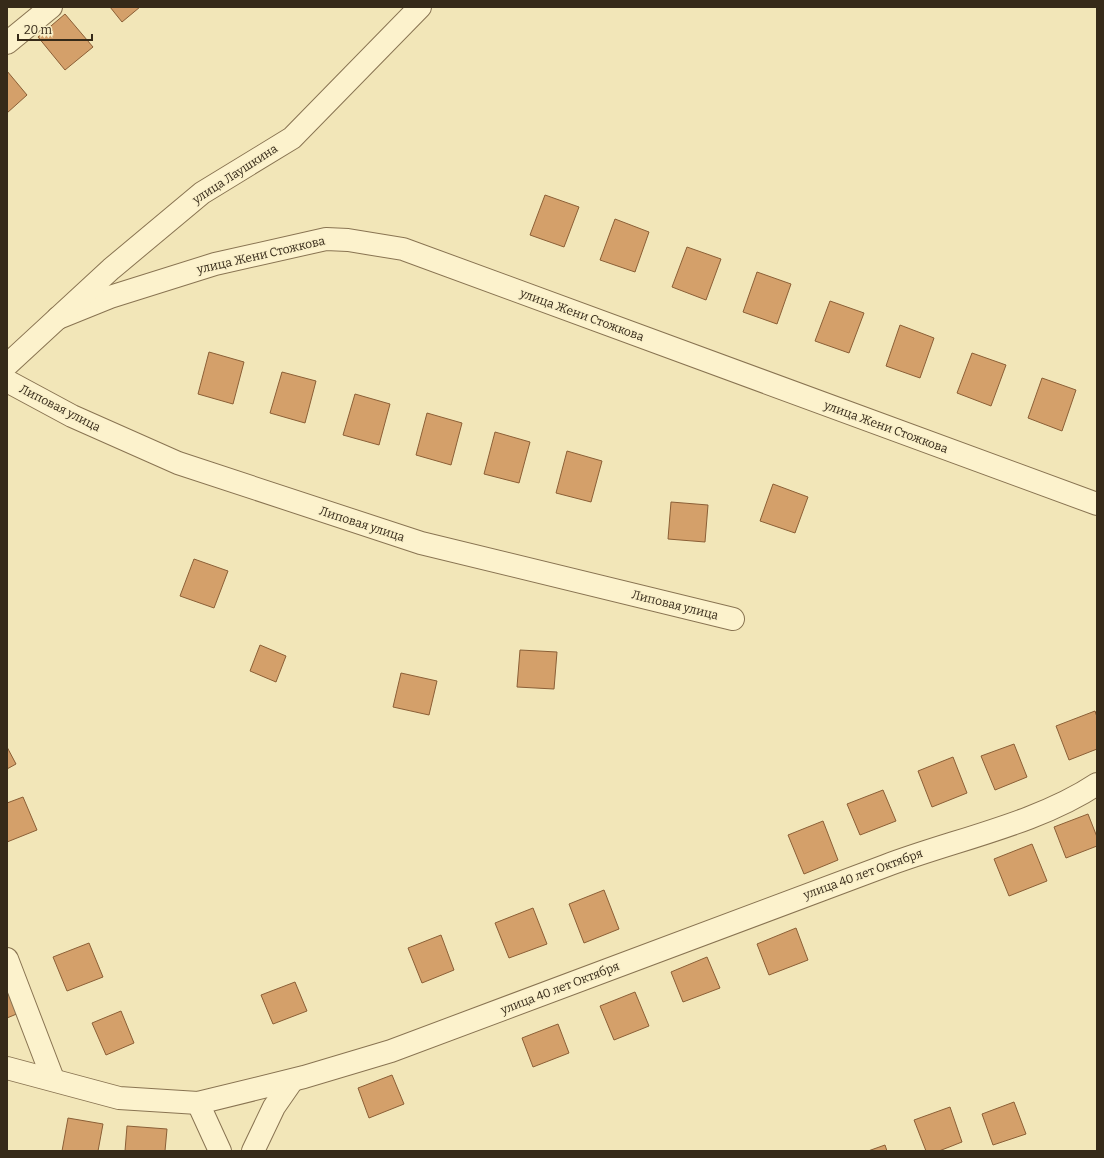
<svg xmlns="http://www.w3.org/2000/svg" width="1104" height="1158" font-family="Bitter,serif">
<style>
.building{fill:#d4a06a;stroke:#8b5f36}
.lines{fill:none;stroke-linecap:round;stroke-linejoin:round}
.minor-casing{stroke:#897452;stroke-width:24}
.minor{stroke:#fcf2cc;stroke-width:22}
.labels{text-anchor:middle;stroke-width:3;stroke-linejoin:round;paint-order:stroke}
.street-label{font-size:12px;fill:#362a19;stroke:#f9efc8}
</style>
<rect width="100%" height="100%" fill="#f2e6b8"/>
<g class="building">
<polygon points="110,7 140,7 122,22"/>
<polygon points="65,14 93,47 65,70 38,37"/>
<polygon points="7,71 27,95 7,113"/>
<polygon points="545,195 579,207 564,247 530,235"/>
<polygon points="615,219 649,232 635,272 600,260"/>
<polygon points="687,247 721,259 706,300 672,287"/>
<polygon points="757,272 791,284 777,324 743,312"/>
<polygon points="830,301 864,313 849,353 815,341"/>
<polygon points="900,325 934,338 920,378 886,366"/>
<polygon points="209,352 244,362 233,404 198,394"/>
<polygon points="972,353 1006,365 991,406 957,393"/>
<polygon points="282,372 316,381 305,423 270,413"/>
<polygon points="1042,378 1076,390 1062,431 1028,418"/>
<polygon points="355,394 390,404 379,445 343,435"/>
<polygon points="427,413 462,423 451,465 416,455"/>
<polygon points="495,432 530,442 519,483 484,474"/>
<polygon points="567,451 602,461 591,502 556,493"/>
<polygon points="773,484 808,497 795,533 760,521"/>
<polygon points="671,502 708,505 705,542 668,539"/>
<polygon points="194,559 228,571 214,608 180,596"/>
<polygon points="260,645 286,656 276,682 250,671"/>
<polygon points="520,650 557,652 554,689 517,687"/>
<polygon points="401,673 437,681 429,715 393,707"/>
<polygon points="1095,711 1097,717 1097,749 1069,760 1056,726"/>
<polygon points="1014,744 1027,777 995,790 981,756"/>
<polygon points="7,747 16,764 7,769"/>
<polygon points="953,757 967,793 932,807 918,771"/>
<polygon points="883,790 896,821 860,835 847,804"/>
<polygon points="23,797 37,830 7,842 7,803"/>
<polygon points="1088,814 1097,837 1097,846 1066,858 1054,827"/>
<polygon points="823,821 838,860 804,874 788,835"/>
<polygon points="1032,844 1047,881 1009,896 994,859"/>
<polygon points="604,890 619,929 584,943 569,904"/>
<polygon points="533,908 547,944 509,958 495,923"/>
<polygon points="796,928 808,960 769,975 757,944"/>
<polygon points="441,935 454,970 422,983 408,948"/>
<polygon points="89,943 103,977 67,991 53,957"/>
<polygon points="707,957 720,988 683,1002 671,972"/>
<polygon points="7,982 19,1013 7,1018"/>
<polygon points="295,982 307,1011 273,1024 261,995"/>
<polygon points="635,992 649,1026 614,1040 600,1006"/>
<polygon points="121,1011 134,1043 106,1055 92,1023"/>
<polygon points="558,1024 569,1053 533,1067 522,1038"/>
<polygon points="392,1075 404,1104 369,1118 358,1088"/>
<polygon points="1014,1102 1026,1134 993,1145 982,1114"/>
<polygon points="950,1107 962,1142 939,1151 926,1151 914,1120"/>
<polygon points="68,1118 103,1124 98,1151 62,1151"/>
<polygon points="127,1126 167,1129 165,1151 125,1151"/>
<polygon points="885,1145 887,1151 868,1151"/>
</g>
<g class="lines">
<defs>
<g id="minor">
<polyline points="7,43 51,7"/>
<polyline points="58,318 110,297 215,264 326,239 348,240 403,249 1097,504"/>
<polyline points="7,365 111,269 202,193 292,138 420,7"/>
<polyline points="7,381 72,416 178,463 421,543 733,619"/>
<polyline points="7,959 53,1079"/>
<path d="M7,1068L119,1098L198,1103L304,1077L391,1051C555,989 720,928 885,866C953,840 1037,824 1097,784"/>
<polyline points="198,1103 220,1151"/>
<polyline points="253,1151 274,1107 292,1081"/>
</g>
</defs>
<use href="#minor" class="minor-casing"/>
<use href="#minor" class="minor"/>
</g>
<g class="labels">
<g class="street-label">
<text transform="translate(235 174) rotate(-33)" y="4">улица Лаушкина</text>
<text transform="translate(261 255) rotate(-13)" y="4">улица Жени Стожкова</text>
<text transform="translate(582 315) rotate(20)" y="4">улица Жени Стожкова</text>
<text transform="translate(60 408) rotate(27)" y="4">Липовая улица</text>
<text transform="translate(886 427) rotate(20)" y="4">улица Жени Стожкова</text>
<text transform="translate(362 524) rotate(18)" y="4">Липовая улица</text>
<text transform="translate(675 605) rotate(14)" y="4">Липовая улица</text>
<text transform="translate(863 874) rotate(-20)" y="4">улица 40 лет Октября</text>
<text transform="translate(560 988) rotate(-21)" y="4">улица 40 лет Октября</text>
</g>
</g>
<rect width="1104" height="1158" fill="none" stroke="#362a19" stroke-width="16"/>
<path d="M18 34v6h74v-6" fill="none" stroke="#362a19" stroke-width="2"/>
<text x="24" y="34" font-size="12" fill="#362a19" stroke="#f9efc8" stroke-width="3" paint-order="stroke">20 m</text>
</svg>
